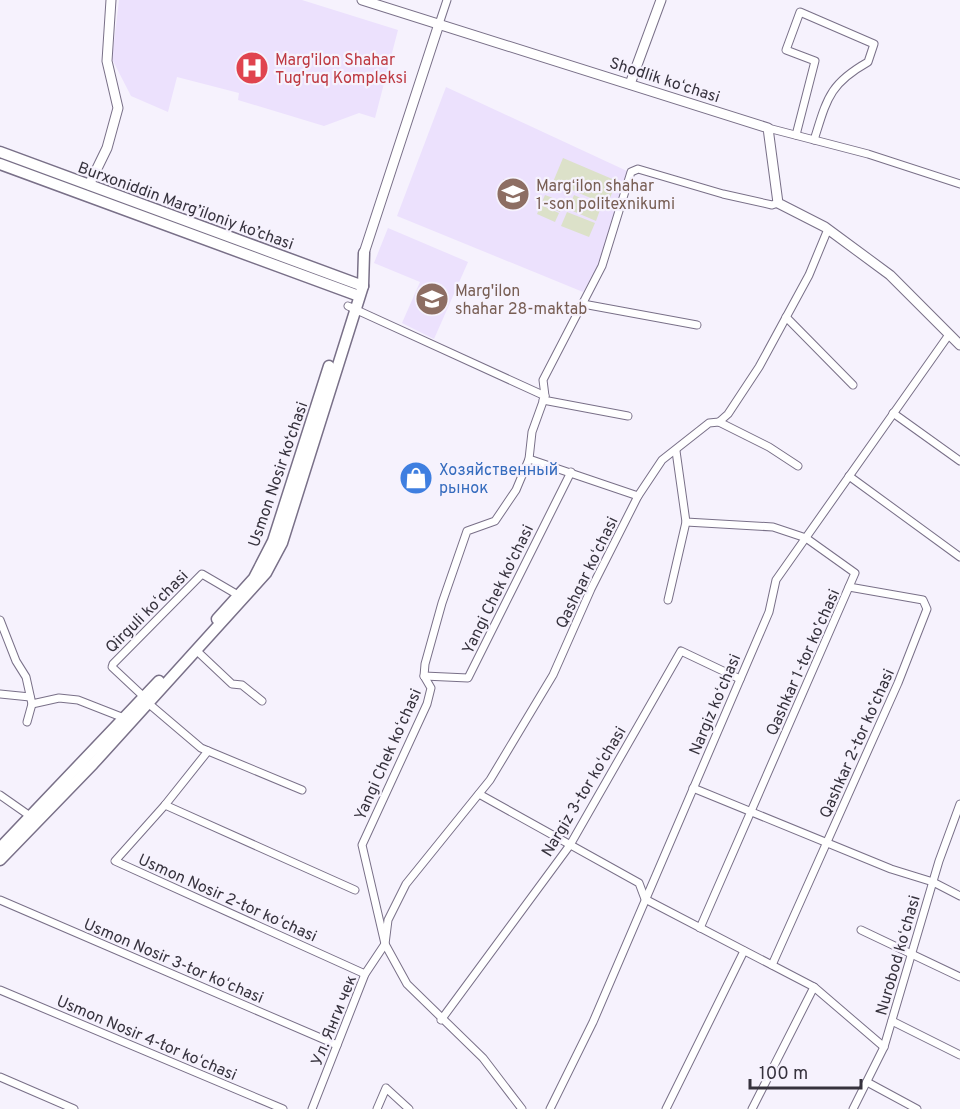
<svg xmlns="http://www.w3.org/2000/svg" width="960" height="1109" font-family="Overpass,sans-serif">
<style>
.built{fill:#ece1fd}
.green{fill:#dce1c9}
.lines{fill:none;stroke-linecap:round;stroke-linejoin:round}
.street-casing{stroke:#797088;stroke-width:9}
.secondary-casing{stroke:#797088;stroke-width:11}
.primary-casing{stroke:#797088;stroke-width:13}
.street{stroke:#fff;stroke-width:7}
.secondary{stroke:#fff;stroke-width:9}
.primary{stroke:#fff;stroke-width:10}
.labels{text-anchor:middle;stroke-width:4.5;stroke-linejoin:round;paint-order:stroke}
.health-label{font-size:16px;fill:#be3a42;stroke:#f6f2fd;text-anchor:start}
.street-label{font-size:16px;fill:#36323d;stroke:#f6f2fd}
.education-label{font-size:16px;fill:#785e54;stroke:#f6f2fd;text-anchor:start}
.shop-label{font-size:16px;fill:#366cbe;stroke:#f6f2fd;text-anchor:start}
</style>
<rect width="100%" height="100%" fill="#f6f2fd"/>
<g class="built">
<polygon points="119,0 302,0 398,30 375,118 359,113 324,126 238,100 239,93 177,77 168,112 131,96 112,59"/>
<polygon points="446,87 627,171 607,242 599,264 583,292 397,216"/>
<polygon points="388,228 468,262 434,339 402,323 420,282 374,263"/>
</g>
<g class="green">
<polygon points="563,158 617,181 607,205 553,182"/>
<polygon points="545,195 564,202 560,212 541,204"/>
<polygon points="574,195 601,207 596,221 568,209"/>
<polygon points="541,205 559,213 555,222 537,214"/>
<polygon points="567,212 595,223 589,237 561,226"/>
</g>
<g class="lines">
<defs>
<g id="street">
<polyline points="439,24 447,0"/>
<polyline points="768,128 868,154 960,184"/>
<path d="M796,135L815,61L786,50L800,12L874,44L868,62C829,84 827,99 814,140"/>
<polyline points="583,304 697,325"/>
<polyline points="348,306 545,396"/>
<polyline points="786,317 853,385"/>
<polyline points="543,400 628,416"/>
<polyline points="893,413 960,461"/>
<polyline points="719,422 769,447 798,466"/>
<polyline points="676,451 686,522 773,527 806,538 855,573 700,928"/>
<polyline points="529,459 638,496"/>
<polyline points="849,476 960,557"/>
<polyline points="668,600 686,522"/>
<polyline points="0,620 16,661 26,677 32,704 59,698 78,700 124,718"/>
<polyline points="197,651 232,684 242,685 262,701"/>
<polyline points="424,676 468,678 571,472"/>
<polyline points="0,694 30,697"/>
<polyline points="144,697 112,667 113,664 202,574 238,595"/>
<polyline points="148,703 201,748 302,790"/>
<polyline points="27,722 32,704"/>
<polyline points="208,751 165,805 115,861 365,974"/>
<polyline points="693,788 891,869 933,882 960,896"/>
<polyline points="479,794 639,883 645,899 814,987 884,1047"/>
<polyline points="0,795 30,816"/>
<polyline points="165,805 355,890"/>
<polyline points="0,900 337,1045"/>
<polyline points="861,930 960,977"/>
<polyline points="772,965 898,683 927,609 923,600 849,587"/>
<polyline points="0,990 283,1109"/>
<polyline points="441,1020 570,845 681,651 740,679"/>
<polyline points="892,1021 960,1055"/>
<polyline points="0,1077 74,1109"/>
<polyline points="867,1082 917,1109"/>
<polyline points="312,1109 365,974 385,944 388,920 406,884 490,780 553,675 591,589 638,496 662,460 709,423 719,422 728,414 759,367 809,275 828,229"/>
<polyline points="377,1109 386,1088 409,1109"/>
<polyline points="522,1109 483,1058 407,984 385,944 362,845 427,704 431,688 424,676 425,664 442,603 467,531 495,521 516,490 529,459 532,432 545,396 543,380 602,266 631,172 638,169 723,194 772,205 778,203"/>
<polyline points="550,1109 593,1022 769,612 776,580 948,336"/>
<polyline points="666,1109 744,951"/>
<polyline points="752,1109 814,987"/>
<polyline points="853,1109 884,1047 939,861 960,804"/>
</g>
<g id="secondary">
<polyline points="362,0 768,128 778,203 825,227 890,275 960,345"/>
<polyline points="630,84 661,0"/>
<polyline points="89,185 107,148 118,108 107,61 111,0"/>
<polyline points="364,253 439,24"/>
</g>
<g id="primary">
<polyline points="0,152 363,286"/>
<polyline points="0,164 359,296"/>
<polyline points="217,619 254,578 273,541 329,366"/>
<polyline points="0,848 159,681"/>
<polyline points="0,860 93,764 266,573 282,543 363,286 364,253"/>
</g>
</defs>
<use href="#street" class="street-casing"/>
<use href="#secondary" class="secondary-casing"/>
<use href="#primary" class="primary-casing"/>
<use href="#street" class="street"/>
<use href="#secondary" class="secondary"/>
<use href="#primary" class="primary"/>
</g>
<defs>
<symbol id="hospital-disc" viewBox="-11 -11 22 22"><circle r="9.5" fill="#e0444e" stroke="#f6f2fd"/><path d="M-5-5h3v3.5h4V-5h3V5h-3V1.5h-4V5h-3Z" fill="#fff"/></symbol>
<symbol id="school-disc" viewBox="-11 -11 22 22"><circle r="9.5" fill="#8d6e63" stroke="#f6f2fd"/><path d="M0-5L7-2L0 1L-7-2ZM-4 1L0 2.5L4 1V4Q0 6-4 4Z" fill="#fff"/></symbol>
<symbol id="shop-disc" viewBox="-11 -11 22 22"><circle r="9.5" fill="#3f7fe0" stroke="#f6f2fd"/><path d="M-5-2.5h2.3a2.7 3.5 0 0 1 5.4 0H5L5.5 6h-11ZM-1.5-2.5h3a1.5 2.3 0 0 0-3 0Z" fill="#fff"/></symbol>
</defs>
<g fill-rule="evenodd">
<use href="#hospital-disc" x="233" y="49" width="38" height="38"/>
<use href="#school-disc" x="494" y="175" width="38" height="38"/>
<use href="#school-disc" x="413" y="280" width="38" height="38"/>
<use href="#shop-disc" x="397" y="459" width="38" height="38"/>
</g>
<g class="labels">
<g class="health-label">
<text x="275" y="65">Marg'ilon Shahar<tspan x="275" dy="18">Tug'ruq Kompleksi</tspan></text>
</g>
<g class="street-label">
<text transform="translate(665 79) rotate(18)" y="6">Shodlik koʻchasi</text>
<text transform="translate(186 205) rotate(20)" y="6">Burxoniddin Marg’iloniy ko’chasi</text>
<text transform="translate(277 474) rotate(-71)" y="6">Usmon Nosir ko‘chasi</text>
<text transform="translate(586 572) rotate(-64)" y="6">Qashqar koʻchasi</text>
<text transform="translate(497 589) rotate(-64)" y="6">Yangi Chek ko'chasi</text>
<text transform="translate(146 611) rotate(-45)" y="6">Qirguli koʻchasi</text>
<text transform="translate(802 662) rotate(-66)" y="6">Qashkar 1-tor koʼchasi</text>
<text transform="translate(714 704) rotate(-67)" y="6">Nargiz koʻchasi</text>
<text transform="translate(856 743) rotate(-66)" y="6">Qashkar 2-tor koʼchasi</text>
<text transform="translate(387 754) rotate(-66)" y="6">Yangi Chek koʻchasi</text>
<text transform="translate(583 791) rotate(-59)" y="6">Nargiz 3-tor koʻchasi</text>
<text transform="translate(228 897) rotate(24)" y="6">Usmon Nosir 2-tor koʻchasi</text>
<text transform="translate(897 955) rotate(-74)" y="6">Nurobod koʻchasi</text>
<text transform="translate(174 960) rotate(23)" y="6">Usmon Nosir 3-tor koʻchasi</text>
<text transform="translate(333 1020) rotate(-68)" y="6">Ул. Янги чек</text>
<text transform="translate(147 1037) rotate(23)" y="6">Usmon Nosir 4-tor koʻchasi</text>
</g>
<g class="education-label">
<text x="536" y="191">Margʻilon shahar<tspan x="536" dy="18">1-son politexnikumi</tspan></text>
<text x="455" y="296">Marg'ilon<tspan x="455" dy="18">shahar 28-maktab</tspan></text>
</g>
<g class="shop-label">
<text x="439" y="475">Хозяйственный<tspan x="439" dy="18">рынок</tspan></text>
</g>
</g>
<path d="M750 1079v9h111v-9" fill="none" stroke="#36323d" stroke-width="3"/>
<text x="759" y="1079" font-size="18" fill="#36323d" stroke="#f6f2fd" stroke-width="4.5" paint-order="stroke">100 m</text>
</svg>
